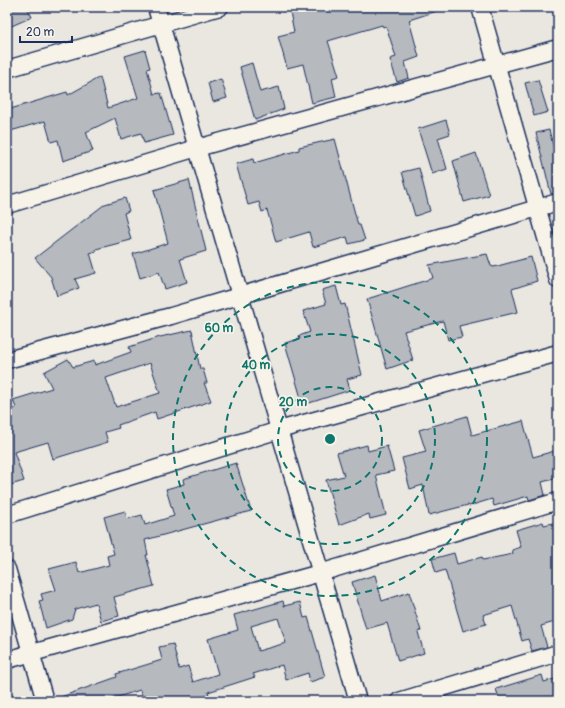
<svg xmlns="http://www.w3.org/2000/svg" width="565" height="708" font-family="Pangolin,sans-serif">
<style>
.building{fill:#b6babf;stroke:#1b2f5e;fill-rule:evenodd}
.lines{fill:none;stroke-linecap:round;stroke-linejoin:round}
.street-casing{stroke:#1b2f5e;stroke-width:19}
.street{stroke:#f7f3e8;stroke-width:16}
.ring{fill:none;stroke:#0f766e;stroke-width:2;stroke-dasharray:7 5}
.centre{fill:#0f766e;stroke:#f7f3e8;stroke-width:2}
.ring-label{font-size:12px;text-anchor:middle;font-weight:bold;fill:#0f766e;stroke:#f7f3e8;stroke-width:3.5;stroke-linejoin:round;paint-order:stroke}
</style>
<rect width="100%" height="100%" fill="#eae7e0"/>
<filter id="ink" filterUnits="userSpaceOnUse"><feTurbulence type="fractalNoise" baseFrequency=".025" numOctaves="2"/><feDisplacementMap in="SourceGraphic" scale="8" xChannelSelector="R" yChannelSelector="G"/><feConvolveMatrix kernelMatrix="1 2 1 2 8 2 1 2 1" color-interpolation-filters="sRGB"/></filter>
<g filter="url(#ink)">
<g class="building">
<polygon points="7,7 27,7 32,17 7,28"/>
<polygon points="289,7 305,7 307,13 330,7 439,7 440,10 409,20 419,57 405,62 409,78 397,82 390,59 396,57 386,26 383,27 382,25 328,41 339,76 332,78 336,97 312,103 303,64 287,68 278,36 294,32"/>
<polygon points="145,50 150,68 147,69 154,94 161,93 173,135 144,143 141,133 121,139 115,118 86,132 93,151 63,161 58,140 51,142 45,121 7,132 7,110 67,92 68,95 100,77 108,108 138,98 125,56"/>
<polygon points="252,63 260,92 279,87 284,109 255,120 240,67"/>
<polygon points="221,79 227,98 213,102 208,83"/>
<polygon points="538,80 548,112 534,116 525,83"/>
<polygon points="446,120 450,134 438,138 447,169 432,174 418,129"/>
<polygon points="549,130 553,145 558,144 558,193 551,194 536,133"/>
<polygon points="335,139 358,225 360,225 365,240 349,244 347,237 313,247 309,232 276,242 267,210 262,212 259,202 248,205 236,164 253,159 254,163 299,150 299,147"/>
<polygon points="476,153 489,195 464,202 453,161"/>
<polygon points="419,168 430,211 415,216 402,172"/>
<polygon points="189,180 206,251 180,259 187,282 165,289 159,272 140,278 133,254 168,243 154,190"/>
<polygon points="125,198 129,211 124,213 131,240 96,249 97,251 90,253 96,273 75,279 79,288 57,296 51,277 35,258 105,204"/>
<polygon points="487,254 491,266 494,267 531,257 537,281 512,289 518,312 459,326 462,337 448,340 443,321 404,331 413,360 387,369 367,299 433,278 429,265"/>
<polygon points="336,286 341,305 345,304 362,375 347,379 350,390 303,405 285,343 300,339 299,336 310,332 303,311 326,304 322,290"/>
<path d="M192,330L200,369H203L207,383H204L211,401L157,419L155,412L118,425L119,428L105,432L108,442L53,459L48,442L14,452L24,481L7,486V438H9L7,431V411L16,408L13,400L52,388L44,372L68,359L73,367L94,361L95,365L131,352L129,347L160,337ZM150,363L160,393L116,407L106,378Z"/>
<polygon points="467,416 472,435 523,421 533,457 558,450 558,478 542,482 545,495 529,500 528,496 494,506 492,499 469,506 468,505 429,515 423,485 410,489 402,458 426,452 419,430"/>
<polygon points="367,445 368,451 387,446 394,471 376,475 386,515 370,519 369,514 339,525 326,480 344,476 337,453"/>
<polygon points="236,463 251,511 145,540 148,555 146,555 154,586 114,597 119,616 101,621 96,603 75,609 72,619 46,628 39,601 43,600 41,594 56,590 49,569 76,562 79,573 109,565 107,556 114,554 104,517 125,511 127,519 142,515 145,525 174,516 166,489 184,484 183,479"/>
<polygon points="543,522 544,525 558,522 558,621 541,626 547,647 532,651 528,639 522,641 512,606 483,615 486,624 463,631 445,570 436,573 432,559 454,553 457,564 482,557 483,560 513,554 512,550 521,547 516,530"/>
<polygon points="375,575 382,601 409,592 421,631 418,632 424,653 398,661 387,623 366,629 352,582"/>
<path d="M283,601L284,606L300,602L304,618L308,617L325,677L310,682L308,673L286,680L282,665L253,674L255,677L208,692L209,695L195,699L194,696L176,701H144L140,690L105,701H55V699L117,677L116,674L162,660L159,647L173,644L179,669L188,666L193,682L218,674L208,639L238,630L234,615ZM278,618L286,643L258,651L251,626Z"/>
<polygon points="542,675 544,682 558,678 558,701 500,701 496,689"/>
</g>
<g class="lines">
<defs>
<g id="street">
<polyline points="156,7 358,701"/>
<polyline points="480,7 558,280"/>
<polyline points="7,69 220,7"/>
<polyline points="7,205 197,148 558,48"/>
<polyline points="7,360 171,316 558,202"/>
<polyline points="7,515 279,430 558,353"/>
<polyline points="7,569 45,701"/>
<polyline points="7,660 320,573 558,501"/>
<polyline points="399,701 558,653"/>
</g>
</defs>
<use href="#street" class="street-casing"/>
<use href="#street" class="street"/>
</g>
</g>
<g class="ring">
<circle cx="330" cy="439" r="52"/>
<circle cx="330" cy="439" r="105"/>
<circle cx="330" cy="439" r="157"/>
</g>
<circle cx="330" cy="439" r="6" class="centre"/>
<g class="ring-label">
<text x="219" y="332">60 m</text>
<text x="256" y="369">40 m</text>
<text x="293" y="406">20 m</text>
</g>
<rect width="565" height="708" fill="none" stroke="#f7f3e8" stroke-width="24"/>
<rect x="12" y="12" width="541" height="684" fill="none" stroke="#1b2f5e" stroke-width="1.5" filter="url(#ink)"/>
<path d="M20 36v6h52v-6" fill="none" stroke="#1b2f5e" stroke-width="2"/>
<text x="26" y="36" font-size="12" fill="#1b2f5e" stroke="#f7f3e8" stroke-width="3" paint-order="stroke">20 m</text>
</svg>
